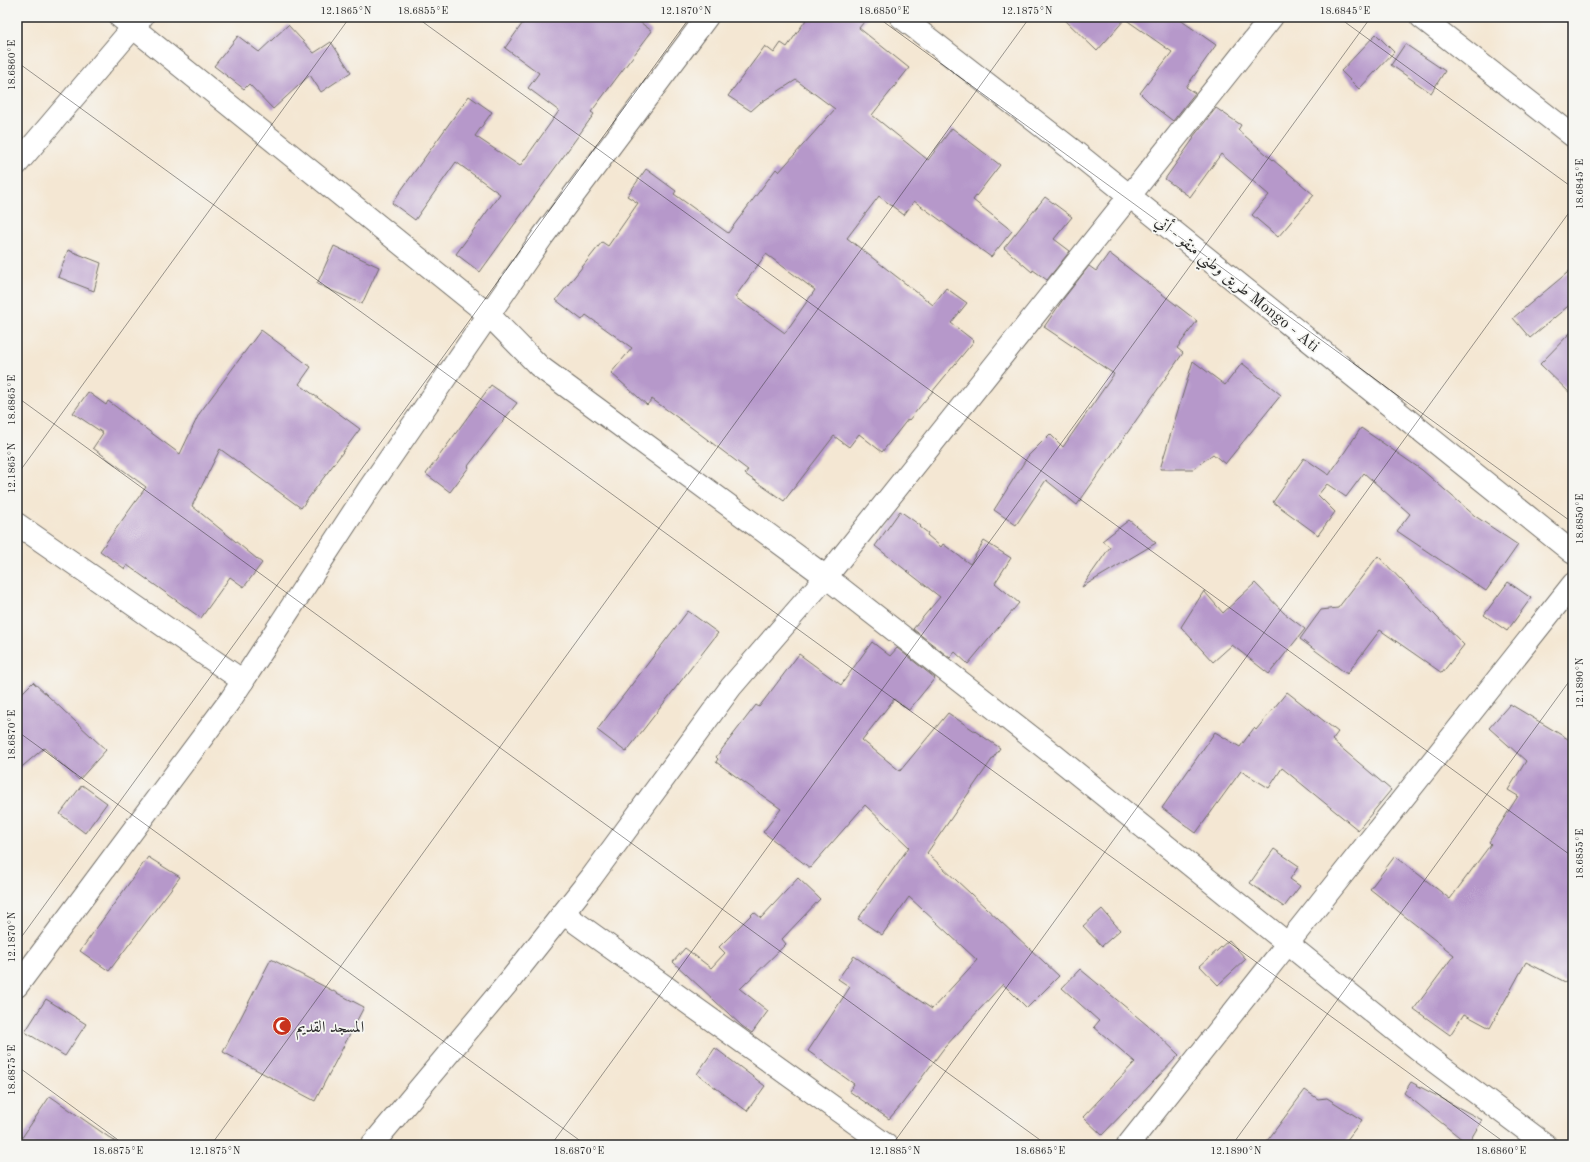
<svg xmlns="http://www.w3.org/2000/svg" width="1590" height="1162" font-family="'Old Standard TT',Amiri,serif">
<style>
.building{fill:#b698ca;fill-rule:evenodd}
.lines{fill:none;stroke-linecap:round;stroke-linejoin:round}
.minor-casing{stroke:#716d66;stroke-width:24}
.secondary-casing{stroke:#716d66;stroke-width:24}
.minor{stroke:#fff;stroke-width:22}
.secondary{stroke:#fff;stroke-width:22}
.ticks{fill:none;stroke:#2b2b2b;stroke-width:1;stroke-opacity:0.45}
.labels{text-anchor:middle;stroke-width:3.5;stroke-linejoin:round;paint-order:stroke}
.street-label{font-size:16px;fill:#2b2b2b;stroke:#f6f6f2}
.poi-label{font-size:16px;fill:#2b2b2b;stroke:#f6f6f2;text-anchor:start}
.neatline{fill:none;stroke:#2b2b2b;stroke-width:1.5}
.ticks-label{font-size:10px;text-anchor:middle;fill:#2b2b2b}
</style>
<rect width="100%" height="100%" fill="#f6f6f2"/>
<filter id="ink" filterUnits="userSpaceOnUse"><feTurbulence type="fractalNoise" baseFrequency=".025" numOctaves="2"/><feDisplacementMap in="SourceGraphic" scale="8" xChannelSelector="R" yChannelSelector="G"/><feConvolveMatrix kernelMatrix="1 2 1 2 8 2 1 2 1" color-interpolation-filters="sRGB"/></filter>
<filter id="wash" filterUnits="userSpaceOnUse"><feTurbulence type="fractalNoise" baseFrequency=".012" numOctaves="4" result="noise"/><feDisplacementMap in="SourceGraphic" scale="16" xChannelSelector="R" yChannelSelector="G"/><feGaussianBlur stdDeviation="0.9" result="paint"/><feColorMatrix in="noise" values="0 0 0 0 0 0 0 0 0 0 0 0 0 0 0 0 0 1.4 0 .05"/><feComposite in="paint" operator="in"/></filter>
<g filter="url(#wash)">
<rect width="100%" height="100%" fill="#f4e7d3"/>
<g id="blocks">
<g class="building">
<polygon points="527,17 633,17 652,31 591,112 594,114 480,272 456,254 500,194 456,162 415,220 392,203 469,96 492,112 475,136 520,166 559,111 528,88 539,73 505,48"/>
<path d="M808,17H868L859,28L909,68L872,115L928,160L952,128L1000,165L973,200L1012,231L991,257L914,201L904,215L879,196L847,238L933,305L946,288L967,303L951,323L974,341L909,420L908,419L882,452L859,434L849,447L834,436L784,501L745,474L748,470L692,428L652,399L647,405L611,373L632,348L586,315L582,320L556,300L602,242L608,246L638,203L627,196L646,169L676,191L674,194L728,233L776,169L779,172L835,109L796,80L760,103L751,111L728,96L765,46L774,53L781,43L787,47ZM766,254L815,290L785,333L735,297Z"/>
<polygon points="1062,17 1176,17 1216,45 1186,87 1195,93 1173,121 1152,105 1140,93 1172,52 1125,19 1097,51"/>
<polygon points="288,25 314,53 331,42 351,72 321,92 310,75 273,109 249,84 244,89 214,66 238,36 259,52"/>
<polygon points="1376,34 1394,52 1359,89 1341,71"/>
<polygon points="1405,44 1445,71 1431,93 1391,65"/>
<polygon points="1216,108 1241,125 1238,130 1314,195 1278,237 1252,215 1269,195 1221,154 1190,197 1165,179 1194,138 1193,137"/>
<polygon points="1045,197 1072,217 1054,239 1070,251 1047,280 1033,270 1032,272 1004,248"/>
<polygon points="334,246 379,267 362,304 317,284"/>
<polygon points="68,250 101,263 94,291 58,277"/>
<polygon points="1109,253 1197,321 1177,348 1183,353 1077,505 1046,480 1016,525 994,510 1028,456 1050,434 1063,447 1114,374 1044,327 1064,298 1089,266 1096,271"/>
<polygon points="1573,268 1573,302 1530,338 1513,318"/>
<polygon points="261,330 311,367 299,384 360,429 301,508 220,449 192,506 262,563 244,587 230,577 201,618 127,565 125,569 100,551 146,487 93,448 103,433 73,413 88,392 106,405 108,401 180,454 199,414"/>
<polygon points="1573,330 1573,396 1540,364"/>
<polygon points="1193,361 1225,385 1242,363 1281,395 1225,464 1213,454 1193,469 1160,469"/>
<polygon points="491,385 517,403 468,466 469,467 450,492 426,474"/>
<polygon points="1361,428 1422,470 1475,516 1518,545 1486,591 1397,531 1410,514 1364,473 1346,497 1327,484 1318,495 1335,512 1318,535 1273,502 1304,458 1329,475"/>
<polygon points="900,511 921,526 920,527 928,533 927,535 941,547 943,544 970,564 984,541 1011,558 995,583 1019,603 968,664 955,652 950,658 913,629 940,597 875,546"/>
<polygon points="1129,520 1156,543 1082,587 1110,547 1102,541"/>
<polygon points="1378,556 1464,645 1442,673 1380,630 1347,674 1300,639 1321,610 1338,608"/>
<polygon points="1508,582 1531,598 1507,631 1484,615"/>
<polygon points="1255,583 1284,613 1305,629 1269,674 1232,645 1213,662 1181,627 1204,591 1223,613"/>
<polygon points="688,611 718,633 626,752 597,730"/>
<polygon points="872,642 890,656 897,648 935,678 909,710 894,699 862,740 900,771 948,713 1000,748 927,853 1059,976 1027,1008 1003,984 944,1048 902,1104 889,1119 849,1091 854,1084 808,1051 850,987 838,979 854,956 932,1009 977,960 909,897 882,935 858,919 909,847 865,805 810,868 763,832 781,809 716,762 718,759 716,757 756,705 759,707 799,654 841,685"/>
<polygon points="33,682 106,750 79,780 44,748 17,771 17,698"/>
<polygon points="1287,692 1338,732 1332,740 1391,790 1358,830 1282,768 1269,788 1241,771 1196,833 1162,808 1215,732 1240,747 1254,728 1256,730"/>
<polygon points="1510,704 1573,742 1573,986 1526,962 1490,1028 1464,1014 1450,1035 1414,1009 1454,955 1370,889 1395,856 1450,899 1491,844 1489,842 1518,796 1508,790 1526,761 1489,728"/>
<polygon points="82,785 107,803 85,833 60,814"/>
<polygon points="1274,849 1299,866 1290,879 1300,886 1284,907 1250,883"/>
<polygon points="148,857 180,877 109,971 80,951"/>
<polygon points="798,878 820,899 782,939 786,944 740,989 768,1011 752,1033 742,1026 673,962 685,948 711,968 725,953 719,947 754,912 761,918"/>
<polygon points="1102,909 1120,930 1102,946 1083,926"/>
<polygon points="1229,940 1246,959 1218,985 1200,966"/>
<polygon points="271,959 364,1007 315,1101 223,1052"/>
<polygon points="1080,969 1153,1030 1179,1055 1102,1135 1083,1117 1135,1062 1094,1027 1099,1021 1062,988"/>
<polygon points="46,999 86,1024 65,1056 25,1032"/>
<polygon points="715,1048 765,1086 747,1111 697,1074"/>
<polygon points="1411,1082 1482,1120 1468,1144 1404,1093"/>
<polygon points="1305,1090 1318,1099 1327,1098 1362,1120 1343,1145 1264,1145"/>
<polygon points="50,1096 120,1145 17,1145"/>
</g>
</g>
</g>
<g filter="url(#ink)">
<use href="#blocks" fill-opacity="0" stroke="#716d66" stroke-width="1"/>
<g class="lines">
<defs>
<g id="minor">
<polyline points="120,17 489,315 539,366 826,577 1044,747 1423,1053 1546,1145"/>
<polyline points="1421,17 1573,136"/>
<polyline points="17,164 142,17"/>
<polyline points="17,524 243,681"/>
<polyline points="564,914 886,1145"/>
<polyline points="17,986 231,699 368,490 543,236 707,17"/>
<polyline points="372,1145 511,979 591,878 731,687 826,577 1272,17"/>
<polyline points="1128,1145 1573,584"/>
</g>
<polyline id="secondary" points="901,17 1075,152 1573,553"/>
</defs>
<use href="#minor" class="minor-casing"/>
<use href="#secondary" class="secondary-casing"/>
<use href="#minor" class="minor"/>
<use href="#secondary" class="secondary"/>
</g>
</g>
<path class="ticks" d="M416,17L1573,857M877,17L1573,523M1338,17L1573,188M17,62L1508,1145M17,397L1047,1145M17,475L350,17M17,731L586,1145M17,943L690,17M17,1066L125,1145M211,1145L1030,17M551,1145L1371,17M892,1145L1573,207M1232,1145L1573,676M1573,1145V1144"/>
<defs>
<symbol id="mosque-disc" viewBox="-11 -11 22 22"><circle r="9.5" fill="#c8321e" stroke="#f6f6f2"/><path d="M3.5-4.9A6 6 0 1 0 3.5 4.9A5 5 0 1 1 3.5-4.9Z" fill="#fff"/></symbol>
</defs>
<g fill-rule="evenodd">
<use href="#mosque-disc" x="271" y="1015" width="22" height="22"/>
</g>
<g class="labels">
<g class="street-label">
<text transform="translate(1238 283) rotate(39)" y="6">طريق وطني منقو - أتي Mongo - Ati</text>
</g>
<g class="poi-label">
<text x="296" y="1032">المسجد القديم</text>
</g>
</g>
<rect width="1590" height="1162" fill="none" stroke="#f6f6f2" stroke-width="44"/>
<rect x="22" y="22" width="1546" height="1118" class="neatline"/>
<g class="ticks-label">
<text x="346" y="14">12.1865°N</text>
<text x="423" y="14">18.6855°E</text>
<text x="686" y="14">12.1870°N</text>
<text x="884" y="14">18.6850°E</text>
<text x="1027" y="14">12.1875°N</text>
<text x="1345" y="14">18.6845°E</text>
<text transform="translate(11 65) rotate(-90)" y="4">18.6860°E</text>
<text transform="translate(1579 184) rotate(-90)" y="4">18.6845°E</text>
<text transform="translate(11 400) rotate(-90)" y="4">18.6865°E</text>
<text transform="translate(11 468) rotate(-90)" y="4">12.1865°N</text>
<text transform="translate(1579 519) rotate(-90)" y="4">18.6850°E</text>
<text transform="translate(1579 683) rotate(-90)" y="4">12.1890°N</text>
<text transform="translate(11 735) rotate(-90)" y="4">18.6870°E</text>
<text transform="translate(1579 854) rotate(-90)" y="4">18.6855°E</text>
<text transform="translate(11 937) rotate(-90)" y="4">12.1870°N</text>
<text transform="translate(11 1070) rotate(-90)" y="4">18.6875°E</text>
<text x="118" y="1154">18.6875°E</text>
<text x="215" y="1154">12.1875°N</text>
<text x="579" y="1154">18.6870°E</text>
<text x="895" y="1154">12.1885°N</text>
<text x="1040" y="1154">18.6865°E</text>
<text x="1236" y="1154">12.1890°N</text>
<text x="1501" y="1154">18.6860°E</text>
</g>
</svg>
